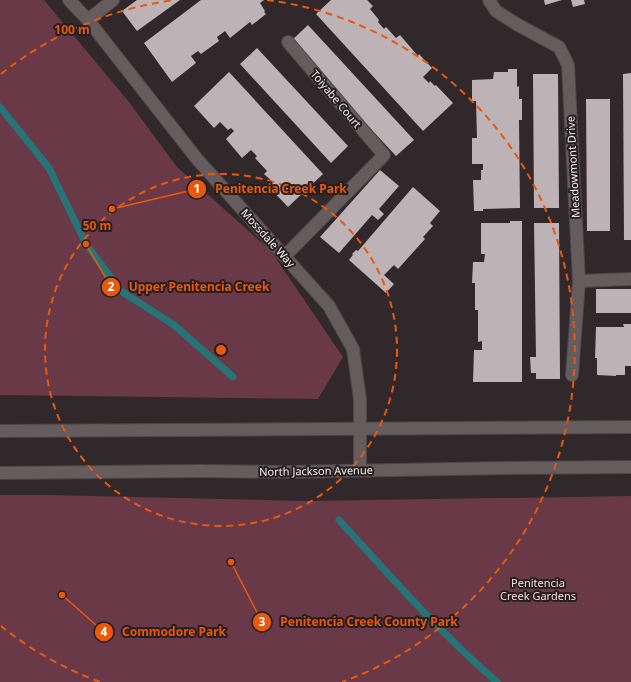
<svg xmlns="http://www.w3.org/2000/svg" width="631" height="682" font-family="'Noto Sans',sans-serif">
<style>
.green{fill:#693947}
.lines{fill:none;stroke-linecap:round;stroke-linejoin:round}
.stream{stroke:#277477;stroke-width:7}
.building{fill:#bdb2b5}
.street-casing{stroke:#4e4648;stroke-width:14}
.secondary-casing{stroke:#4e4648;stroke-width:14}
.street{stroke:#655c5e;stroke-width:12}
.secondary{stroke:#655c5e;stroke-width:12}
.ring{fill:none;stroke:#e8590c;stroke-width:2;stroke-dasharray:7 5}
.labels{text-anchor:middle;stroke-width:4;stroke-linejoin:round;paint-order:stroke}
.street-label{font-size:11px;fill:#f7f1f2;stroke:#261e20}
.park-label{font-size:11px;fill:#fdd9e1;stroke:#261e20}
.centre{fill:#e8590c;stroke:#261e20;stroke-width:2}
.ring-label{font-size:12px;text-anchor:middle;font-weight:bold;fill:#e8590c;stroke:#261e20;stroke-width:4;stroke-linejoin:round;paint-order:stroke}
.leader{fill:none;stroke:#e8590c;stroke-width:1.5}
.callout-dot{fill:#e8590c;stroke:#261e20;stroke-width:1.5}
.mark-label{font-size:12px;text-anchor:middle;font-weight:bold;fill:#fff}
.callout-label{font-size:12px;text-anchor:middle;font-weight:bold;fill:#e8590c;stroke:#261e20;stroke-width:4;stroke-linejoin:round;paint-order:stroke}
</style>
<rect width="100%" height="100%" fill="#30282a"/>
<g class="green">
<polygon points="0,0 44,0 129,102 177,167 271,251 343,357 318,399 0,395"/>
<polygon points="0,495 48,495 306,501 631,496 631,682 0,682"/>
</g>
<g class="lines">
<g class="stream">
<polyline points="0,107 49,168 86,244 121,291 174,325 233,377"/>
<path d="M339,520C390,576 439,632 497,682"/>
</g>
</g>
<g class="building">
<polygon points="137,0 180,0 137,31 122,11"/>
<polygon points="201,0 264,0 260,3 265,11 264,12 266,14 252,25 250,22 230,38 225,31 217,37 219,41 201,54 198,51 191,56 196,63 172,82 144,43"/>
<polygon points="331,0 367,0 373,6 370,9 379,20 378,22 384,29 386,27 396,38 400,35 418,56 419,54 432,68 423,77 429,83 430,81 435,86 436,85 453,103 423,131 316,14"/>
<polygon points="544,0 562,0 545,5"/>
<polygon points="571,0 584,0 585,4 573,7"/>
<polygon points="308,25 414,140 396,156 290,42"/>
<polygon points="257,48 348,146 331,163 240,64"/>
<polygon points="508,69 517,69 517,87 519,86 519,99 522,99 522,120 519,120 520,208 483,209 483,211 474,211 473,180 481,180 481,170 483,170 483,164 472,164 472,138 477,138 476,101 472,101 472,80 493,79 494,72 508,72"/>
<polygon points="229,72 323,174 288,207 268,186 273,182 264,174 267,171 255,158 257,156 251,150 242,158 226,139 234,131 231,128 228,130 220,122 214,128 194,106"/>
<polygon points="631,73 631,240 624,240 623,74"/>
<polygon points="533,74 558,74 559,208 534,208"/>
<polygon points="586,99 610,99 610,231 587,231"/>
<polygon points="380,170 399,186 379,209 384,214 378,220 372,215 339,253 320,237"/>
<polygon points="413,187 440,211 430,223 433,226 423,237 425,239 398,269 394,265 384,275 394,284 386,293 349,260 353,255 352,254 356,250 358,251"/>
<polygon points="510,221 522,221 522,382 473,382 474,350 482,350 482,341 478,342 478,310 475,310 475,283 472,283 473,262 484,262 485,254 481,254 481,223 510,223"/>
<polygon points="534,223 559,223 560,379 536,379 536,373 531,373 530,357 536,357"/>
<rect x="596" y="289" width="35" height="24"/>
<polygon points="623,324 631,324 631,366 625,366 625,375 616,375 616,376 597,375 597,358 595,358 596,327 624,327"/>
</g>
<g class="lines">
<defs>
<g id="street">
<polyline points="69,0 88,20 197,159 329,306 353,349 360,399 360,470"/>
<polyline points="489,0 496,11 518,25 559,47 568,65 579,281 572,375"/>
<polyline points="88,20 113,0"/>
<polyline points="285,256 384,155 288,42"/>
<polyline points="579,281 631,279"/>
</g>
<g id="secondary">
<polyline points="0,431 631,427"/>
<polyline points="0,473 200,471 287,472 504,468 631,467"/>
</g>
</defs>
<use href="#street" class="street-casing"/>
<use href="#secondary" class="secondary-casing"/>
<use href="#street" class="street"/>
<use href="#secondary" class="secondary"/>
</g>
<g class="ring">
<circle cx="221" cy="350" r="176"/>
<path d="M100 682A353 353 0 0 1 1 626M1 74A353 353 0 0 1 175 0M267 0A353 353 0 0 1 342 682"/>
</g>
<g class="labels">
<g class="street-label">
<text transform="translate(336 99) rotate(50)" y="4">Toiyabe Court</text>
<text transform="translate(573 167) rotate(-93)" y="4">Meadowmont Drive</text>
<text transform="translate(268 238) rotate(48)" y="4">Mossdale Way</text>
<text transform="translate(316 471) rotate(-1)" y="4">North Jackson Avenue</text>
</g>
<g class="park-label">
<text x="538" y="587">Penitencia<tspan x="538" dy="13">Creek Gardens</tspan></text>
</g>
</g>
<circle cx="221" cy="350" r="6" class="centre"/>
<g class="ring-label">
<text x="72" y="34">100 m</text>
<text x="97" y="230">50 m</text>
</g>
<path class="leader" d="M112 209L197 189M86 244L111 287M231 562L262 622M62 595L104 632"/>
<g class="callout-dot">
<circle cx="112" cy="209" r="4"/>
<circle cx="86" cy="244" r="4"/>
<circle cx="231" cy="562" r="4"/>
<circle cx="62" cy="595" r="4"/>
<circle cx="197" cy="189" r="10"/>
<circle cx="111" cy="287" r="10"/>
<circle cx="262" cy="622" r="10"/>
<circle cx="104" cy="632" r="10"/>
</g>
<g class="mark-label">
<text x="197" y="193">1</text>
<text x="111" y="291">2</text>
<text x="262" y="626">3</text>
<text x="104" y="636">4</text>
</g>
<g class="callout-label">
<text x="281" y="193">Penitencia Creek Park</text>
<text x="199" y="291">Upper Penitencia Creek</text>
<text x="369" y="626">Penitencia Creek County Park</text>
<text x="174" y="636">Commodore Park</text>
</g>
</svg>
